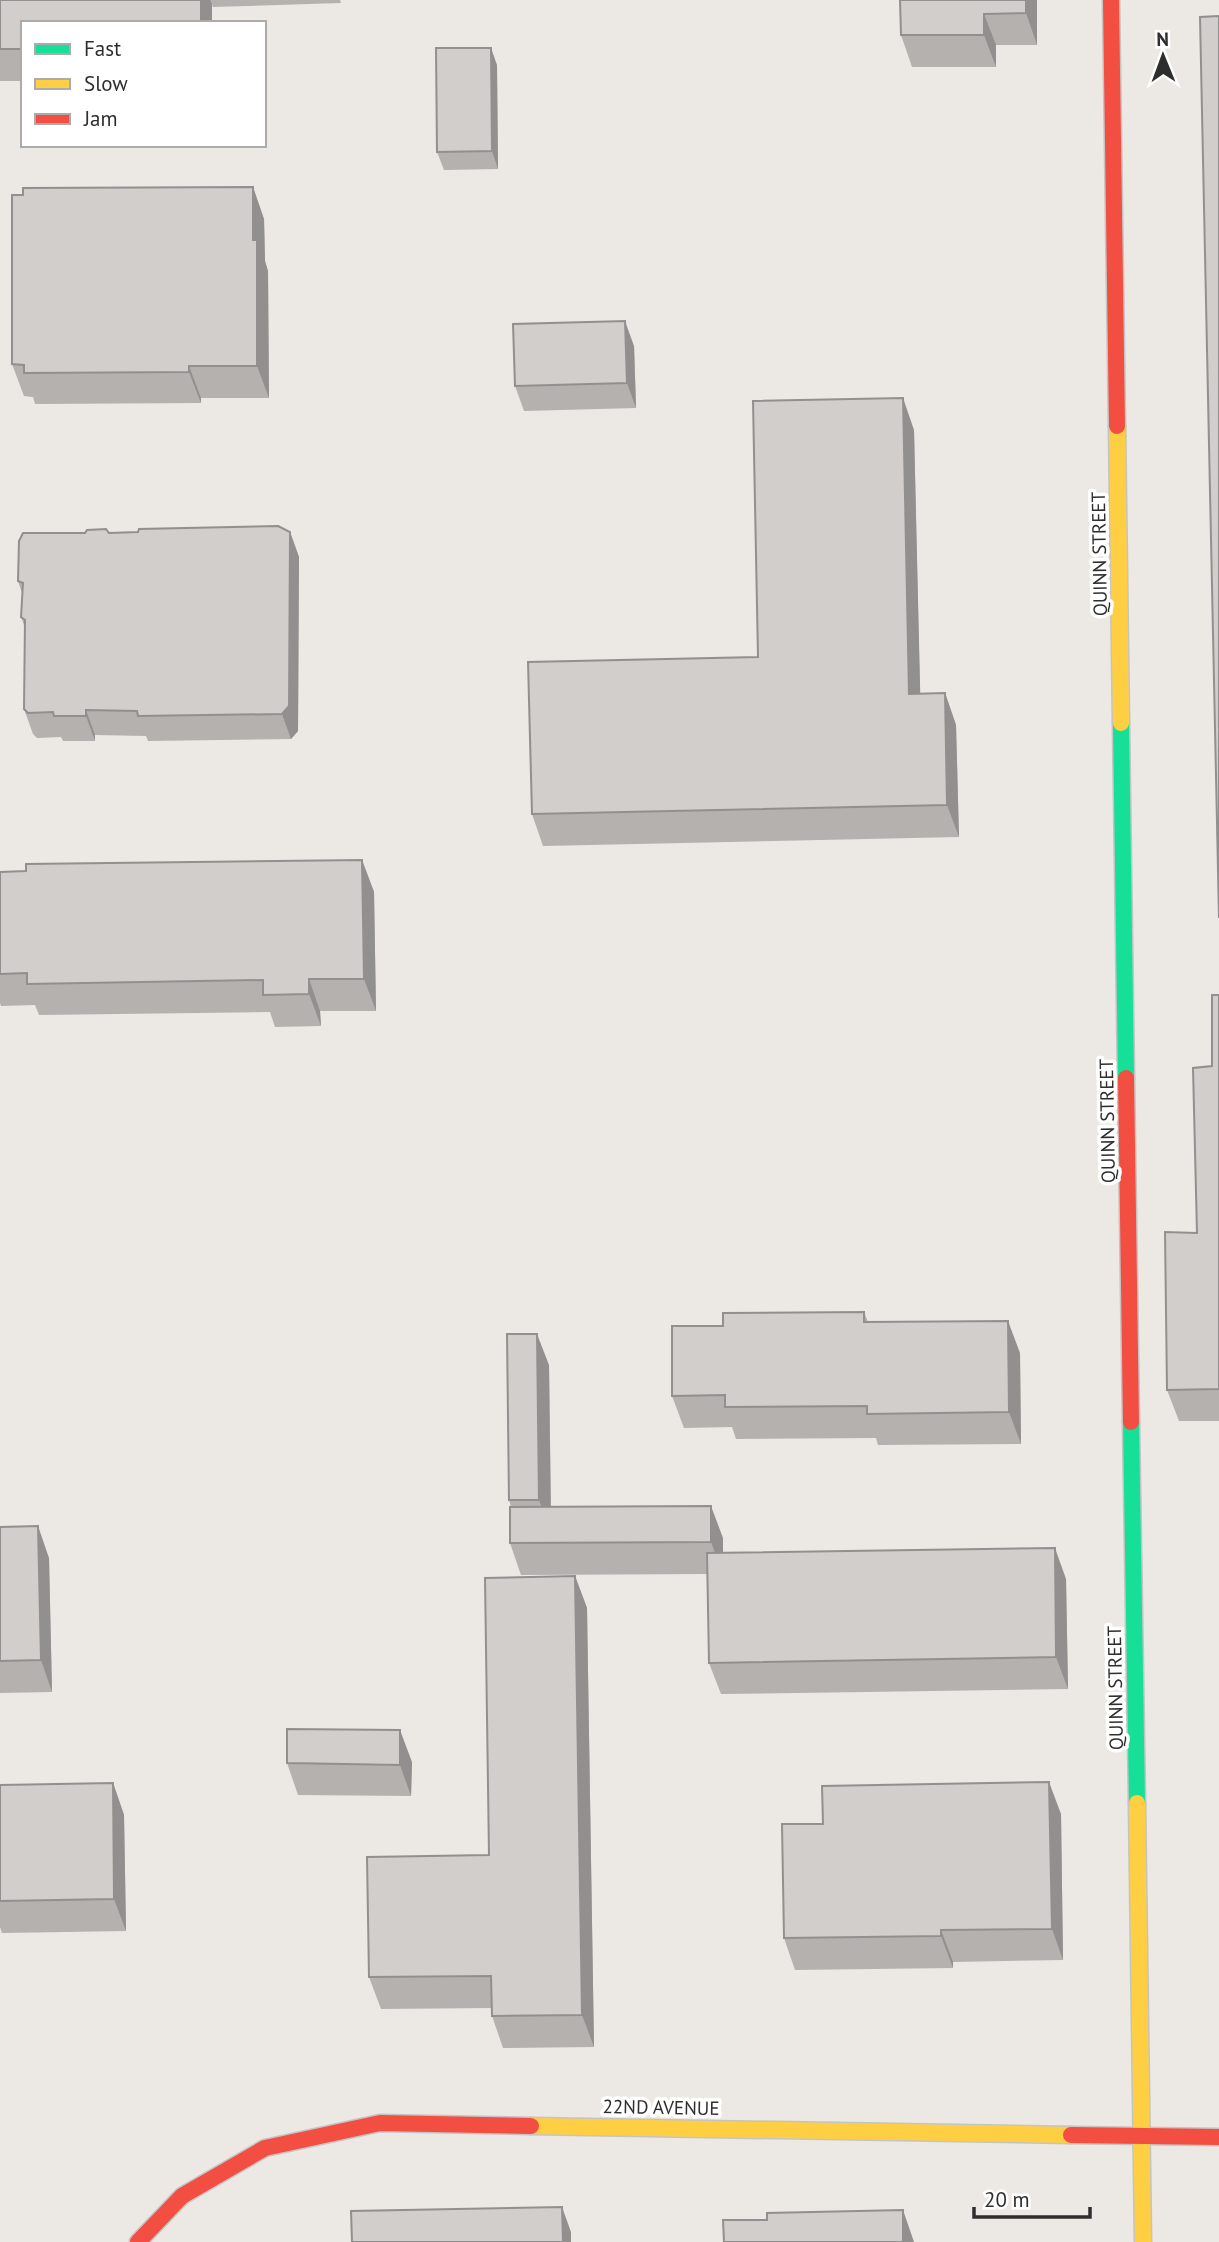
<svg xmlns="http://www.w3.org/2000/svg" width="1219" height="2242" font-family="'PT Sans',sans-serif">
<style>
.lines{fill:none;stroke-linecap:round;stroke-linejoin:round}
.fast-casing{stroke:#c5c4c5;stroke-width:19}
.slow-casing{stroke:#c5c4c5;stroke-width:19}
.jam-casing{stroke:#c5c4c5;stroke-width:19}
.fast{stroke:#16e098;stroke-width:16}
.slow{stroke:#ffcf43;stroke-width:16}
.jam{stroke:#f24e42;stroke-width:16}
.wall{fill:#b4b1af}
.shaded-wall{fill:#92908e}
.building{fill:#d1cecb;stroke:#92908e;stroke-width:2}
.labels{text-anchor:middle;stroke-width:7;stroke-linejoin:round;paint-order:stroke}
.street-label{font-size:19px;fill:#2e2e2e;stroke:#fff}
</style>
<rect width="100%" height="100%" fill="#ece8e4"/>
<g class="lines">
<defs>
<g id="fast">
<polyline points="1121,723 1126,1078"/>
<polyline points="1131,1422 1137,1803"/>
</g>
<g id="slow">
<polyline points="1117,426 1121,723"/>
<polyline points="1137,1803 1143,2242"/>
<polyline points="531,2126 1071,2135"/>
</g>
<g id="jam">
<polyline points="1111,0 1117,426"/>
<polyline points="1126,1078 1131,1422"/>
<polyline points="1071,2135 1219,2137"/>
<polyline points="138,2242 182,2196 265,2148 380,2123 531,2126"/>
</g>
</defs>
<use href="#fast" class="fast-casing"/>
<use href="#slow" class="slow-casing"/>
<use href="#jam" class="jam-casing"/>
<use href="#fast" class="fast"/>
<use href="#slow" class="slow"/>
<use href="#jam" class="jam"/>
</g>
<g class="wall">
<polygon points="0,0 340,0 341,3 213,7 212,4 212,23 23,23 23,81 0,81"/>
<polygon points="900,0 1037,0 1037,45 996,45 996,67 912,67 901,35"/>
<polygon points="497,65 498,169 444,170 437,152"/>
<polygon points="253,187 264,219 265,261 268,271 269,398 201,398 201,403 35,404 33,397 24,396 12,364"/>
<polygon points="634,346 636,408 524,411 515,386"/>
<polygon points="914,430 920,694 945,693 956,725 959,837 543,846 532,814 758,657"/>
<polygon points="290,532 299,557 298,731 291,739 148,741 146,736 95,735 95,741 63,741 61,737 37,738 33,734 24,709 25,628 21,617 22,593 18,581 109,533"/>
<polygon points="362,860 374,892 376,1011 320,1011 321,1026 275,1027 270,1012 39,1015 35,1005 1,1006 0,1003 0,974"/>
<polygon points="1219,995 1219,1421 1179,1421 1167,1390 1197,1233"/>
<polygon points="864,1312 868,1322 1020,1353 1021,1444 878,1445 876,1438 736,1439 732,1427 684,1428 672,1396 723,1326"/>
<polygon points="549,1365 551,1507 723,1538 723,1553 1066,1579 1068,1689 721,1694 709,1663 707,1574 521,1575 510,1543 511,1507 509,1500"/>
<polygon points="0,1527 49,1558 52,1692 0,1693"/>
<polygon points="575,1576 587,1608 594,2047 503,2048 492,2016 492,2008 381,2009 369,1977 489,1855"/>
<polygon points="412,1762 411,1796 298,1795 287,1763"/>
<polygon points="113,1783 124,1815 126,1931 2,1933 0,1927 0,1785"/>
<polygon points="1061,1814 1063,1960 953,1962 953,1968 795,1970 784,1938"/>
</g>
<g class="shaded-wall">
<polygon points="201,0 210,0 212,4 212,23 201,23"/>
<polygon points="1026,0 1037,0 1037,45 1026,13"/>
<polygon points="984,14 996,45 996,67 984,35"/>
<polygon points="491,48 497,65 498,169 492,151"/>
<polygon points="253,187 264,219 265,261 268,271 269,398 257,366 253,240"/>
<polygon points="625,321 634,346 636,408 627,383"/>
<polygon points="189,366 201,398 201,403 189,372"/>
<polygon points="903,398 914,430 921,726 909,694"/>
<polygon points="290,532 299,557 298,731 291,739 282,714"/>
<polygon points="945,693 956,725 959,837 947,805"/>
<polygon points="86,710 95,735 95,741 86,716"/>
<polygon points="362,860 374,892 376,1011 364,979"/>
<polygon points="309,979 320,1011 321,1026 309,994"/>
<polygon points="1008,1321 1020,1353 1021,1444 1009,1412"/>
<polygon points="537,1334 549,1365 551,1532 539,1500"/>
<polygon points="711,1506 723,1538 723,1574 711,1542"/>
<polygon points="38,1526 49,1558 52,1692 41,1660"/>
<polygon points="1055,1548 1066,1579 1068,1689 1056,1657"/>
<polygon points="575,1576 587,1608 594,2047 582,2015"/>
<polygon points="400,1730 412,1762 411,1796 400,1765"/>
<polygon points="1049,1782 1061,1814 1063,1960 1052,1929"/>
<polygon points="113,1783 124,1815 126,1931 114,1899"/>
<polygon points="941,1930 953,1962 953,1968 941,1936"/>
<polygon points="562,2207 571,2232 571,2242 563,2242"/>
<polygon points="903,2210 914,2242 903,2242"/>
</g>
<g class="building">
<polygon points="0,0 201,0 201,23 23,23 23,49 0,49"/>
<polygon points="900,0 1026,0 1026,13 984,14 984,35 901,35"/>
<polygon points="1219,16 1219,918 1200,17"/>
<polygon points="436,48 491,48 492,151 437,152"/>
<polygon points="253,187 253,240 257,240 257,366 189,366 189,372 24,373 24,365 12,364 12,195 23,195 23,188"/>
<polygon points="625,321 627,383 515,386 513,324"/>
<polygon points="903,398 909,694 945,693 947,805 532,814 528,662 758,657 753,401"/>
<polygon points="278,526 290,532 289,706 282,714 138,716 137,711 86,710 86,716 54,716 53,712 28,713 24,709 25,620 21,617 23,583 18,581 19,541 23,533 85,533 87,530 106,529 109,533 138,532 139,529"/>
<polygon points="362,860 364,979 309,979 309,994 263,995 263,980 27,984 27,973 0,974 0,872 26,871 26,864"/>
<polygon points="1212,995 1219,995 1219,1389 1167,1390 1165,1232 1197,1233 1193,1068 1212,1066"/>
<polygon points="864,1312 864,1322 1008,1321 1009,1412 867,1414 867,1406 725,1407 725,1395 672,1396 672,1326 723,1326 723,1313"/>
<polygon points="507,1334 537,1334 539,1500 509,1500"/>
<polygon points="711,1506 711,1542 510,1543 510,1507"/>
<polygon points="38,1526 41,1660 0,1661 0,1527"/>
<polygon points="1055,1548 1056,1657 709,1663 707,1553"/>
<polygon points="575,1576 582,2015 492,2016 491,1976 369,1977 367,1857 489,1855 485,1578"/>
<polygon points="287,1729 400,1730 400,1765 287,1763"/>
<polygon points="1049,1782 1052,1929 941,1930 941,1936 784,1938 782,1824 823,1824 822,1786"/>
<polygon points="113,1783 114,1899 0,1901 0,1785"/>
<polygon points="562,2207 563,2242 352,2242 351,2211"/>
<polygon points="903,2210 903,2242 724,2242 723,2220 767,2220 767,2213"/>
</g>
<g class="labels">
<g class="street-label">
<text transform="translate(1099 554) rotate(-91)" y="7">QUINN STREET</text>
<text transform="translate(1107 1121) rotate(-91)" y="7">QUINN STREET</text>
<text transform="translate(1115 1688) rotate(-91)" y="7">QUINN STREET</text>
<text transform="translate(661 2107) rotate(1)" y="7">22ND AVENUE</text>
</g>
</g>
<rect x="21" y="21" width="245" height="126" fill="#ffffff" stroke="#ababab" stroke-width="2"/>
<rect x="35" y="44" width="35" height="10" fill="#16e098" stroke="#ababab" stroke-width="2"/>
<text x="84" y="56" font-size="21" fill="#2e2e2e">Fast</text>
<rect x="35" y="79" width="35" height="10" fill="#ffcf43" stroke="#ababab" stroke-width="2"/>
<text x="84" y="91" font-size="21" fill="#2e2e2e">Slow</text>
<rect x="35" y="114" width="35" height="10" fill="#f24e42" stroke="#ababab" stroke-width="2"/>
<text x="84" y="126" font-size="21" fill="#2e2e2e">Jam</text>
<g transform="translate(1163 56) rotate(359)" stroke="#ffffff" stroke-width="5" paint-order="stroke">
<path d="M0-5L12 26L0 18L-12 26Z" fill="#2e2e2e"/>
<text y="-10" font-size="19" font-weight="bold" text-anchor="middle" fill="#2e2e2e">N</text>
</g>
<path d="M974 2207v10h116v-10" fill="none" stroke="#2e2e2e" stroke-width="3.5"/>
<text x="984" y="2207" font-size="21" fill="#2e2e2e" stroke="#ffffff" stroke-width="5" paint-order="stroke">20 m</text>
</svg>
